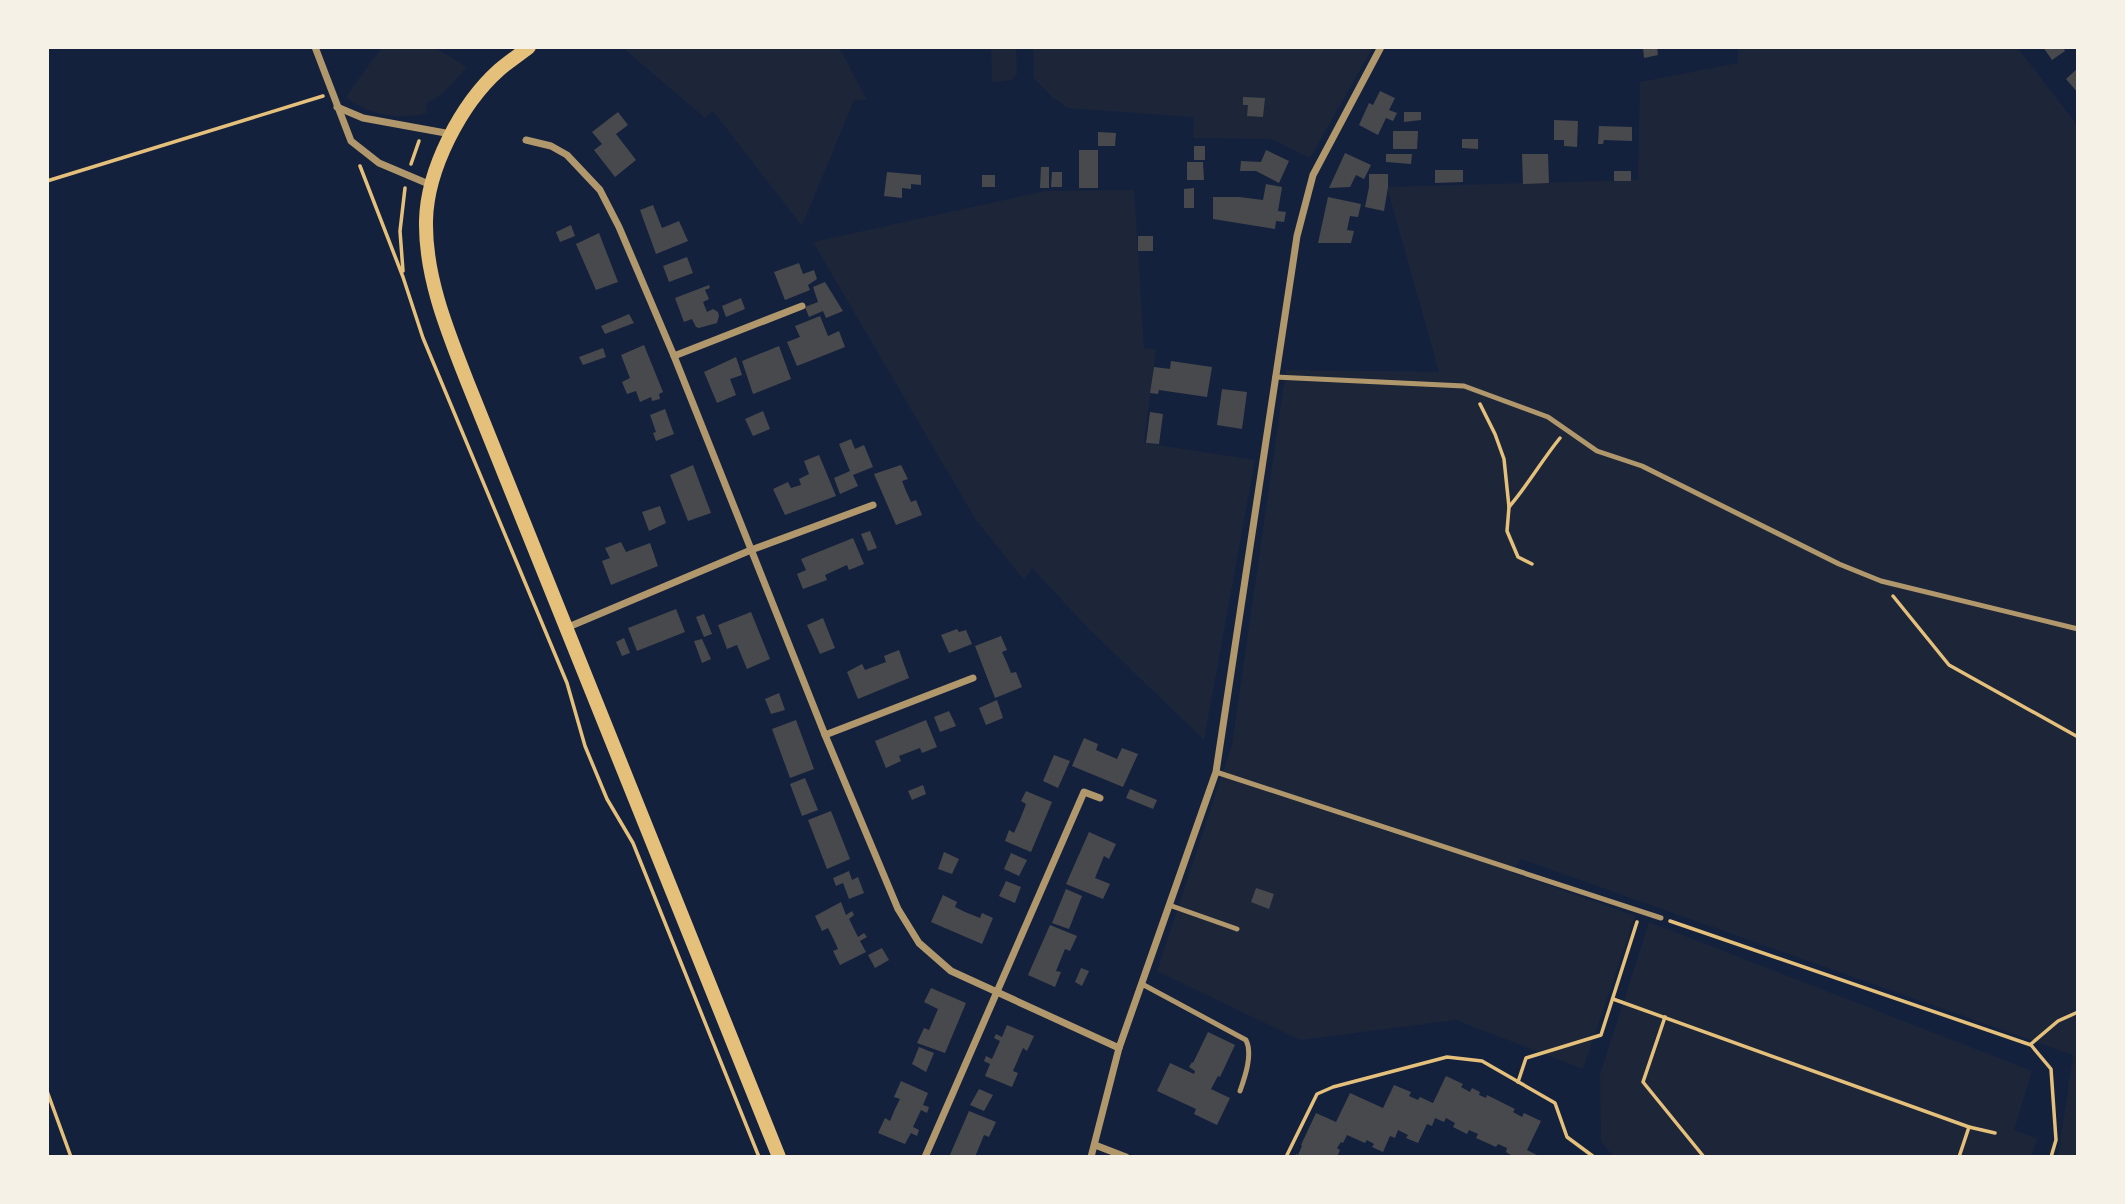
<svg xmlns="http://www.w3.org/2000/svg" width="2125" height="1204" font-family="'Titillium Web',sans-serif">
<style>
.green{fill:#1d2539}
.building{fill:#48494c}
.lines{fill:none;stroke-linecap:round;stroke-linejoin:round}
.path{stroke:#e5c07b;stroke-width:3.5}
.service{stroke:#b1986c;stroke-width:5}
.minor{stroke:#b1986c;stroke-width:7}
.secondary{stroke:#e5c07b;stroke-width:14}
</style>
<rect width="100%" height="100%" fill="#14213d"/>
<g class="green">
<path d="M382,47H434L467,67L443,93L426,104L427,113C398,120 370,116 346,97Z"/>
<polygon points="622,47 839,47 867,100 854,100 802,226 713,111 705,118"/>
<polygon points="991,47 1016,47 1017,73 1012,80 992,82"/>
<polygon points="1033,47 1373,47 1310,158 1272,139 1193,138 1194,117 1068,108 1052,97 1034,78"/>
<polygon points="1738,47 2017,47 2078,126 2078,1157 2058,1157 2073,1055 1521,859 1511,872 1635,916 1583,1069 1456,1020 1300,1040 1157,971 1232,745 1286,370 1439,372 1387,187 1638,180 1640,82 1738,63"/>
<polygon points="1134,190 1144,348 1156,349 1144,443 1255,460 1204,740 1089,629 1032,568 1024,580 976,520 813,242 1045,191"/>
<polygon points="1649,922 2032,1071 2014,1130 2037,1139 2031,1157 1614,1157 1601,1142 1600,1075"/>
</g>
<g class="building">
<polygon points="1643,47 1657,47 1658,55 1644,58"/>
<polygon points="2043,47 2063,47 2065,51 2052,60"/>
<polygon points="2078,68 2078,93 2066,79"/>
<polygon points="1380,91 1395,98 1389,110 1397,113 1393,121 1386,118 1378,135 1359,125 1369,103 1373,105"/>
<polygon points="1243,97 1265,98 1263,117 1247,116 1248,105 1243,105"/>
<polygon points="618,112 628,125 616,134 636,160 615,177 594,150 602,144 592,132"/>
<polygon points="1404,112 1421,112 1421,120 1404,122"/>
<polygon points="1554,120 1578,121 1577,147 1564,146 1564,140 1554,140"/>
<polygon points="1599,126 1632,127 1632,141 1604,140 1603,144 1598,144"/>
<polygon points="1393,131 1418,131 1417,149 1393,149"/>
<polygon points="1098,132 1116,133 1115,146 1098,146"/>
<polygon points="1462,139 1478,139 1478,149 1462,148"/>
<rect x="1194" y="146" width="11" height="14"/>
<rect x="1079" y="150" width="19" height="38"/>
<polygon points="1266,150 1289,161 1279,183 1256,171 1240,171 1241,161 1261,162"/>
<polygon points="1345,153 1371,165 1364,179 1356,175 1350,187 1329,188"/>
<polygon points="1386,154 1412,154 1411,164 1386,162"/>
<polygon points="1522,154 1548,154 1549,183 1523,184"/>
<polygon points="1187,162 1203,162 1204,180 1187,180"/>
<polygon points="1041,167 1049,167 1049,188 1040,188"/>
<polygon points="1435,170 1463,170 1463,182 1435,183"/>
<rect x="1614" y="171" width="17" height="10"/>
<polygon points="887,172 921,175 921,185 911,184 911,189 902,188 902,198 884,196"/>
<polygon points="1052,172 1062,172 1062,187 1051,187"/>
<polygon points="1369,174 1388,174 1388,187 1384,211 1365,207 1369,187"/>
<rect x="982" y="175" width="13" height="12"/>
<polygon points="1266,184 1282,187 1278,211 1286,212 1284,222 1276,221 1275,229 1213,219 1213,197 1239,197 1263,200"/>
<polygon points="1194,188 1194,208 1184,208 1184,189"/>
<polygon points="1328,197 1361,204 1358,217 1350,216 1347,230 1354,231 1351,243 1318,243"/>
<polygon points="653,205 662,228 679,221 688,241 656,254 640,210"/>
<polygon points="571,225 575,236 560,242 556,232"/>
<polygon points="599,233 618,282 596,290 576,244"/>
<rect x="1138" y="236" width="15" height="15"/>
<polygon points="687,257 693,273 669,282 663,266"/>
<polygon points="799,263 803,274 814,270 817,279 808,285 810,290 785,300 774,272"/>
<polygon points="825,282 843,311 826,318 823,311 809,317 805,307 818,302 813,287"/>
<polygon points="709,285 710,288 705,290 709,299 703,302 707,312 713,309 718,312 719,316 717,323 699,328 696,327 692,319 684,322 675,298"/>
<polygon points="741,298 745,309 726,317 722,306"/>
<polygon points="629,314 634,323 605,334 601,326"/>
<polygon points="820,316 828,336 839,331 845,347 797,366 787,342 800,337 795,326"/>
<polygon points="644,345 663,392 659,394 660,399 652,401 651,397 640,402 636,391 627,394 622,382 630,378 621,355"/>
<polygon points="779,346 791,379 753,394 742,361"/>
<polygon points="603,348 606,357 583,365 579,357"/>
<polygon points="736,357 742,375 730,379 736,395 717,403 704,372"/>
<polygon points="1171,361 1212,367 1207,397 1159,390 1158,394 1150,393 1154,367 1170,369"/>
<polygon points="1222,389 1247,392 1242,429 1217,425"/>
<polygon points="665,409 674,434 656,441 653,433 656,432 650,415"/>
<polygon points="763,411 770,429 753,436 745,419"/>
<polygon points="1150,412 1163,414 1159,444 1146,443"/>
<polygon points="851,439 855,449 864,445 873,467 853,475 858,486 840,494 834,478 850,471 839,444"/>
<polygon points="819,455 836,496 785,515 773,489 788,482 791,488 801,485 799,479 809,474 804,461"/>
<polygon points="693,465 711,513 688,521 670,475"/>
<polygon points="901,465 908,479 902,481 906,491 911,502 916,500 922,515 896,525 874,474"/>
<polygon points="660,506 666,523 649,531 642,512"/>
<polygon points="870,531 877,548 868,551 861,534"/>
<polygon points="853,538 864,564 849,570 847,565 825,575 827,580 803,589 797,574 806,570 801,559"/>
<polygon points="621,542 626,552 650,543 658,566 611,585 602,561 610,558 605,548"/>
<polygon points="676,609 685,632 637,651 628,628"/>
<polygon points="751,612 770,659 747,669 737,645 727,649 718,625"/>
<polygon points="704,614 712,634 704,637 696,617"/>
<polygon points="823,618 835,648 820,654 807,625"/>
<polygon points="957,629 959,632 966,630 972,644 949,653 941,635"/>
<polygon points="1001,636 1007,650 1002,652 1007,663 1011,673 1016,672 1022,687 995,698 975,646"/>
<polygon points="624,638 630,653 622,656 616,642"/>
<polygon points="702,639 711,659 702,663 694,641"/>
<polygon points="899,650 909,678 858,699 847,672 862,664 865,670 886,662 884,656"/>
<polygon points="779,693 785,710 771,714 765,699"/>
<polygon points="997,700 1003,718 986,725 979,708"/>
<polygon points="949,711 956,726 940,732 934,717"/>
<polygon points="796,720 814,769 790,778 772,729"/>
<polygon points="926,720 937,747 922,753 920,748 899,756 901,761 886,768 875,741"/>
<polygon points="1084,738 1098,744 1096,750 1117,759 1122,748 1138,754 1123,787 1072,766"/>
<polygon points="1054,755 1070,761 1058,788 1043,781"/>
<polygon points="805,778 818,810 802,816 790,784"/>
<polygon points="923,785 926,794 912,800 908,791"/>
<polygon points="1130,789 1157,800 1153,809 1126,798"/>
<polygon points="1026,791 1052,802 1031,852 1005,841 1009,830 1014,833 1021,817 1026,804 1021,801"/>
<polygon points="831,811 850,859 827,869 808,820"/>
<polygon points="1089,832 1116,844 1109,859 1104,856 1095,878 1110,884 1103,899 1066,884"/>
<polygon points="944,852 959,859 952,874 938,869"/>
<polygon points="1011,853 1027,860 1019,876 1004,869"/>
<polygon points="849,871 852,880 858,877 864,893 849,899 843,883 836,886 833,878"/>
<polygon points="1006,881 1021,887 1015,903 999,896"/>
<polygon points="1256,888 1274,894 1269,909 1251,902"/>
<polygon points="1066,889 1082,896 1069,929 1052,923"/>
<polygon points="943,895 957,902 955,907 965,912 980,918 982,913 993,918 982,944 931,922"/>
<polygon points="841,902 846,915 852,911 854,915 849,919 858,937 864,933 867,937 860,941 866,952 840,965 833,951 838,949 833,938 828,928 822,931 815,916"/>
<polygon points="1050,925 1077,936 1070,951 1065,949 1056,971 1061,972 1055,987 1028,975"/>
<polygon points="882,948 889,960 875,968 868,955"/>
<polygon points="1081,968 1089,971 1082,986 1075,982"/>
<polygon points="931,988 966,1003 945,1053 917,1043 924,1028 929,1030 938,1009 924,1002"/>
<polygon points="1007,1025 1034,1036 1027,1051 1023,1048 1013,1071 1018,1073 1012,1087 985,1076 990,1064 984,1061 986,1056 992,1059 1000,1041 994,1038 996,1034 1002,1037"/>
<polygon points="1208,1032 1235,1045 1220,1077 1218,1076 1211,1089 1230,1098 1217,1125 1194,1114 1196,1109 1157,1091 1170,1063 1194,1074 1195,1071 1189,1067 1192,1062 1193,1063"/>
<polygon points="919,1047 934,1053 926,1072 912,1064"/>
<polygon points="1446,1076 1463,1084 1461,1087 1470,1092 1472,1088 1480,1092 1479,1095 1486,1098 1487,1095 1515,1109 1513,1112 1522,1117 1524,1113 1541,1121 1527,1150 1541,1157 1514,1157 1506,1152 1507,1148 1498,1144 1496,1147 1476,1138 1478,1134 1469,1130 1467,1134 1453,1127 1455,1123 1446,1118 1444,1122 1435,1118 1432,1126 1427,1124 1418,1143 1406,1138 1408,1135 1398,1130 1395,1138 1390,1136 1383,1152 1372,1147 1374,1144 1367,1140 1365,1143 1347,1135 1343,1143 1341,1142 1337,1148 1340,1150 1337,1157 1295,1157 1296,1154 1298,1155 1302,1146 1301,1145 1316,1113 1336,1122 1350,1093 1383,1108 1394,1085 1411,1092 1409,1096 1418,1100 1420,1097 1433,1103"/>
<polygon points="901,1081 928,1093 923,1105 929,1107 927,1113 921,1110 913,1127 919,1130 917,1136 911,1133 905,1144 878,1133 885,1118 890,1121 895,1109 900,1099 894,1097"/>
<polygon points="979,1089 993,1095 984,1111 970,1105"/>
<polygon points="969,1111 996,1122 989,1137 984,1135 975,1157 949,1157"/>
</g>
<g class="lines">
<g class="path">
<polyline points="411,164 419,141"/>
<polyline points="360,166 403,277 423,338 567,683 585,746 607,799 633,843 759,1157"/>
<polyline points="47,181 323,96"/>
<polyline points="403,271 400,231 405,188"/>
<polyline points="1480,404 1495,434 1504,459 1509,507 1507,531 1518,557 1532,564"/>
<path d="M1509,507C1528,485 1542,460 1560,438"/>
<polyline points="1893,596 1949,665 2078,737"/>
<polyline points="1670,921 2031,1045 2051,1069 2056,1140 2051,1157"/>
<polyline points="1613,999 1969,1127 1995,1133"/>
<polyline points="1665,1017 1643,1082 1704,1157"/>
<polyline points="2031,1044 2058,1021 2078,1012"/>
<polyline points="1518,1082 1526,1058 1601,1035 1637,922"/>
<polyline points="47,1091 71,1157"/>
<polyline points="1286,1157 1317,1094 1333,1087 1447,1057 1482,1061 1555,1103 1567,1137 1594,1157"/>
<polyline points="1959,1157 1969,1127"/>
</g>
<g class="service">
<polyline points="1275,377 1464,386 1548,417 1597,451 1642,466 1839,564 1881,581 2078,629"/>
<polyline points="1216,772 1661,918"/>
<polyline points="1169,905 1237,929"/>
<path d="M1142,984L1246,1040C1253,1054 1245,1077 1240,1091"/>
</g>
<g class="minor">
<polyline points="315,47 351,141 379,163 431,185"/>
<polyline points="337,107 363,118 451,134"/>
<polyline points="526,140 551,146 567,155 600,190 619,227 674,356 825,735 898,909 919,943 951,971 1119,1048"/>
<polyline points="674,356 802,306"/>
<polyline points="566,628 751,550 873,505"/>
<polyline points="825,735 973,678"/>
<polyline points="1095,1145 1126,1157"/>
<polyline points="925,1157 1084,792 1100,798"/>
<polyline points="1091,1157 1119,1048 1216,772 1297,236 1313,175 1381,47"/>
</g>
<path class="secondary" d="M529,47C519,55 508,62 499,70C461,104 427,169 426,221C425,276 447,330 467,381L779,1157"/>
</g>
<rect width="2125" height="1204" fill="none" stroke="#f6f1e7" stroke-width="98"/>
</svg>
